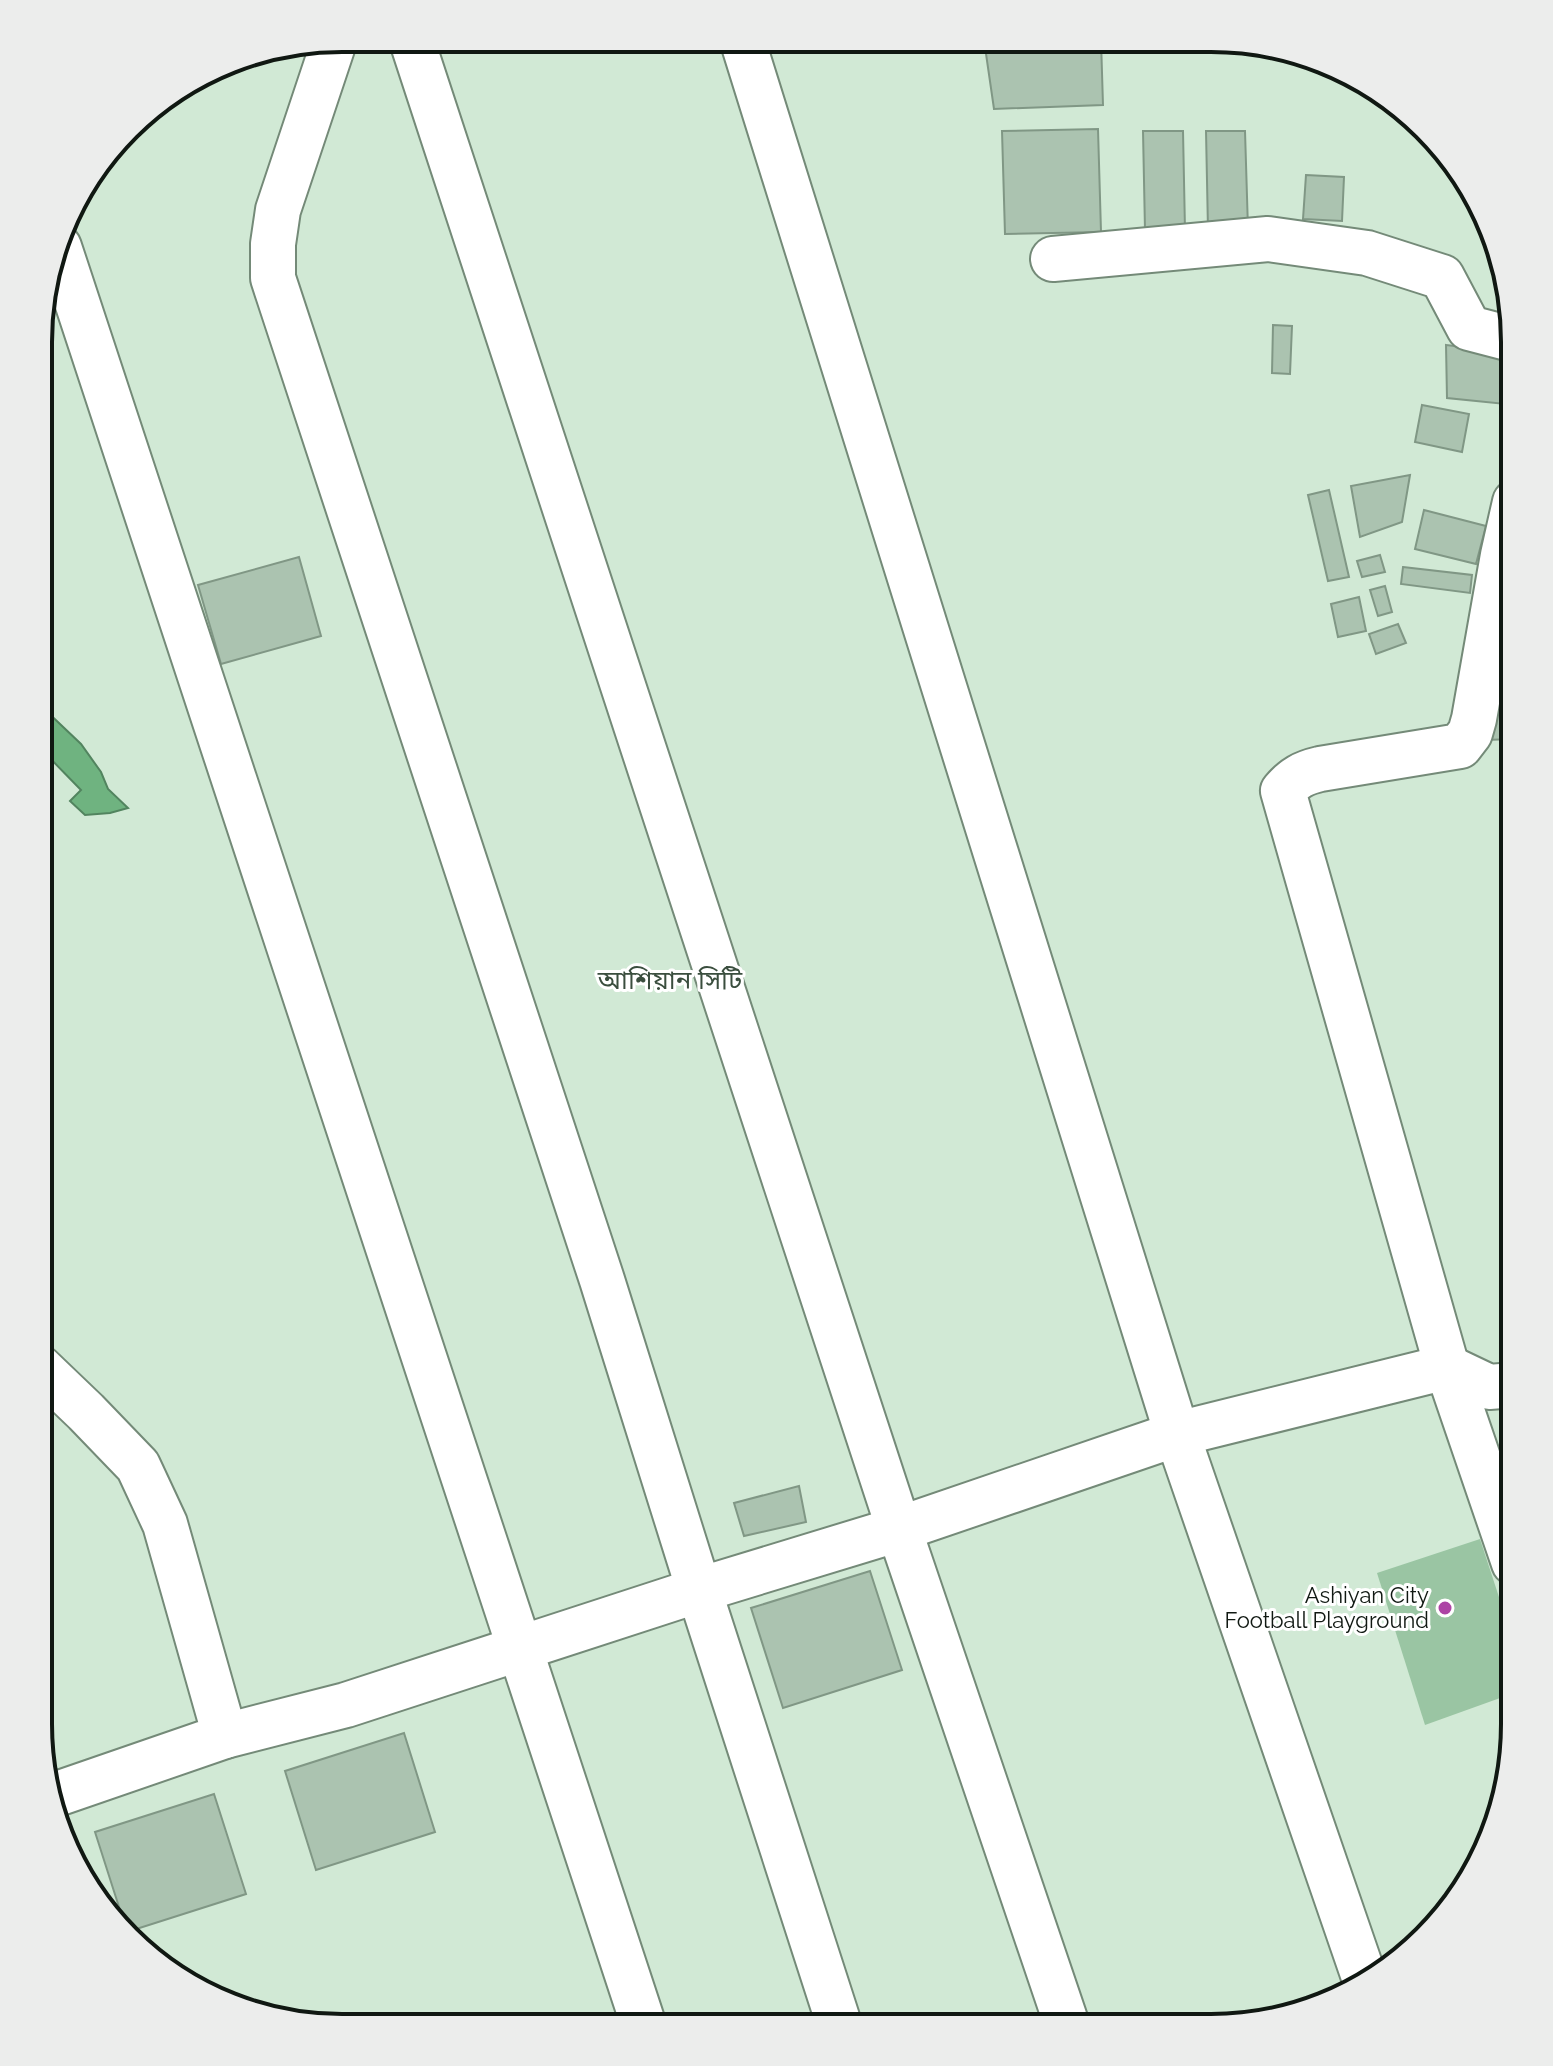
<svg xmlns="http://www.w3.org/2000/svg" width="1553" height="2066" font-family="Raleway,'Noto Sans Bengali',sans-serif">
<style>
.green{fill:#9ac5a3}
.water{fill:#6fb380;stroke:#52845f;stroke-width:2}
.building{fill:#abc3b0;stroke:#809785;stroke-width:2}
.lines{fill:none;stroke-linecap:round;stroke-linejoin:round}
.minor-casing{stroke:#748a78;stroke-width:48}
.minor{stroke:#fff;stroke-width:44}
.poi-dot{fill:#ad43a5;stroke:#fff;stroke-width:3}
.labels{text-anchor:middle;stroke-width:6;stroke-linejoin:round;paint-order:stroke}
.poi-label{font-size:22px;fill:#101812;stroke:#fff;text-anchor:end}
.quarter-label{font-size:26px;fill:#3a4e3e;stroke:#fff}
.rim{fill:none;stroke:#101812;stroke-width:4}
</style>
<rect width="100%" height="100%" fill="#d1e9d5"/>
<polygon class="green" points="1480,1539 1514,1643 1514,1693 1425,1725 1377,1573"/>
<polygon class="water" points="40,705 81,744 101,772 108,789 128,808 110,813 85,815 70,801 81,790 40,748"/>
<g class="building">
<polygon points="984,40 1101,40 1103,105 994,109"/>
<polygon points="1121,40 1222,41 1225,52 1121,43"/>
<polygon points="1098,129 1101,232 1005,234 1002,131"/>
<polygon points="1143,131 1183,131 1185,230 1145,230"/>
<polygon points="1206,131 1245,131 1248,229 1208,230"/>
<polygon points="1306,175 1344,177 1342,221 1303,219"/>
<polygon points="1273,325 1292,326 1290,374 1272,373"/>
<polygon points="1446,345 1515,353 1515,405 1447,398"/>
<polygon points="1422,405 1469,414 1462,452 1415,442"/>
<polygon points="1410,475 1402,522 1360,537 1351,486"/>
<polygon points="1329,490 1349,577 1328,581 1308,495"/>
<polygon points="1424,510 1486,526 1476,564 1415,549"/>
<polygon points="1380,555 1385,572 1362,577 1357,561"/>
<polygon points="299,557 321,636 221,664 198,585"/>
<polygon points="1403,567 1472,575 1470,593 1401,584"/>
<polygon points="1385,586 1392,612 1378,616 1370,590"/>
<polygon points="1359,597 1366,631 1338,637 1331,604"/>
<polygon points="1398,624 1406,643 1376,654 1369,634"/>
<polygon points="1515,694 1515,739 1485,740 1484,695"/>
<polygon points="799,1486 806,1522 744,1536 734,1503"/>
<polygon points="870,1571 902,1670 783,1708 751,1608"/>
<polygon points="404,1733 435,1832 316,1870 285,1771"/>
<polygon points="214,1794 246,1894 127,1932 95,1832"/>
</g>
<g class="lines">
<defs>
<g id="minor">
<polyline points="411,38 899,1529 1068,2028"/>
<polyline points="335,39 278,210 273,244 273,278 602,1280 699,1590 840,2027"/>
<polyline points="742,39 1177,1434 1366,1983"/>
<polyline points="59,247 644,2026"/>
<polyline points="1053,259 1268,239 1367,253 1442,277 1469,328 1515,340"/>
<polyline points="39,1367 86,1412 138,1466 165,1524 225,1736 54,1795"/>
<path d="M1514,1563L1447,1367L1283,791C1294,778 1303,773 1320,769L1460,746L1470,733L1474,719L1503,555L1515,502"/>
<polyline points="225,1736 346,1705 699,1590 899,1529 1177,1434 1447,1367 1489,1387 1514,1385"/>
</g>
</defs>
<use href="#minor" class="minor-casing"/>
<use href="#minor" class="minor"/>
</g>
<circle class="poi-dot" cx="1445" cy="1608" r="8"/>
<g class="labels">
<g class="poi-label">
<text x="1429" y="1603">Ashiyan City<tspan x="1429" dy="25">Football Playground</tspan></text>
</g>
<g class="quarter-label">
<text x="670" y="989">আশিয়ান সিটি</text>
</g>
</g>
<path d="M0 0H1553V2066H0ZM342 52H1211A290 290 0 0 1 1501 342V1724A290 290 0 0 1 1211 2014H342A290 290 0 0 1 52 1724V342A290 290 0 0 1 342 52Z" fill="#ecedec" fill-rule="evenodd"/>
<path class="rim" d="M342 52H1211A290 290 0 0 1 1501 342V1724A290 290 0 0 1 1211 2014H342A290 290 0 0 1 52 1724V342A290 290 0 0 1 342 52Z"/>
</svg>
